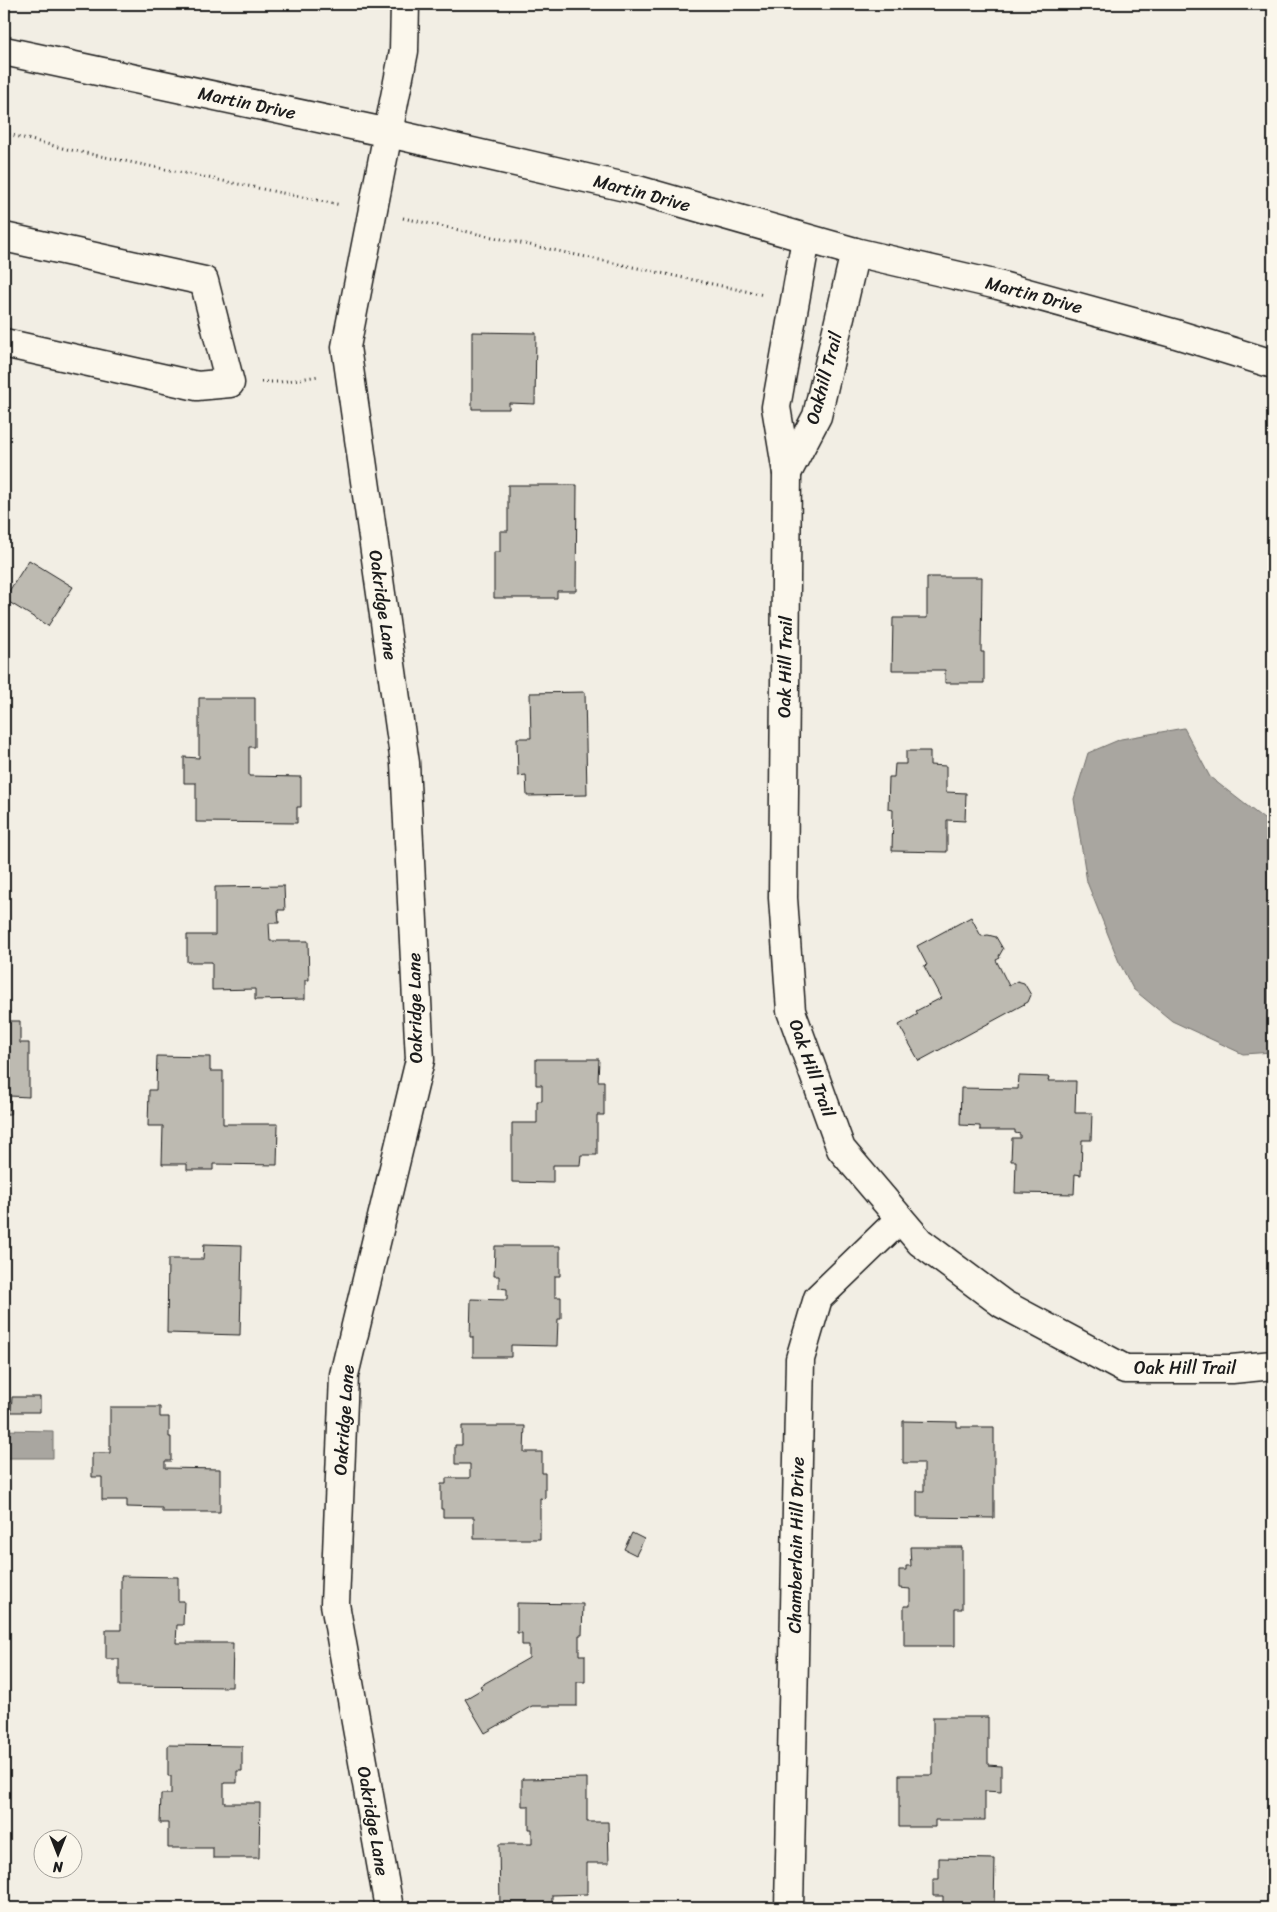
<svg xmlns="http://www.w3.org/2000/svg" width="1277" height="1912" font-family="Sriracha,sans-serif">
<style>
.water{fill:#a9a6a0;stroke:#716f6b}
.building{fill:#bdbab1;stroke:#1c1c1c}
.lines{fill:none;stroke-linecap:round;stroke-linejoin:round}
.minor-casing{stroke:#1c1c1c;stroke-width:31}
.path{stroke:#1c1c1c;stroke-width:3;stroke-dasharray:1 4;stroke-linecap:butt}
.minor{stroke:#fbf7ec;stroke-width:28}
.labels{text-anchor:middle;stroke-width:4;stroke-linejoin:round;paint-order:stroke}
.street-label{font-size:18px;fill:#1c1c1c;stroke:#fbf7ec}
</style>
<rect width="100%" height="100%" fill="#f2eee4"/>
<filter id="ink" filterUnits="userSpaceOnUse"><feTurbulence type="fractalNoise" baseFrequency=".02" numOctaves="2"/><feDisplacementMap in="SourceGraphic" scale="10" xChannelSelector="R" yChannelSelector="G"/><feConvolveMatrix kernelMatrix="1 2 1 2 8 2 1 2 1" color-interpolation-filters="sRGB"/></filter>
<g filter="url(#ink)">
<g class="water">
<polygon points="1184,728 1210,777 1273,826 1273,1052 1243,1054 1172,1021 1133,989 1119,962 1087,882 1074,799 1088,753 1121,739"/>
<polygon points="4,1430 53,1431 53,1458 4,1458"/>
</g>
<g class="building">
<polygon points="472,332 536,333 535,404 509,403 509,409 472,409"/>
<polygon points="508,485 577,485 576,591 557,591 557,598 494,598 494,552 500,552 500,531 508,531"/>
<polygon points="29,560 73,587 48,626 4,599"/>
<polygon points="927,577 982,577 981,652 984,652 984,683 945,683 945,670 892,670 893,618 927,618"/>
<polygon points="585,692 587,795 527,796 526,775 518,776 517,738 531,738 530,693"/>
<polygon points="199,698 255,698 255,747 249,747 249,776 301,777 301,807 297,807 297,823 196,822 196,783 184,783 184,757 199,758"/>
<polygon points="906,751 930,751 930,765 946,766 946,792 966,793 965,821 947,820 947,852 892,851 893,810 888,809 889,777 894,777 895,764 906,764"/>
<polygon points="284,886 285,910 278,910 279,923 269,923 270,941 308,941 309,980 305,980 305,999 255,1000 255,989 212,990 212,962 187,962 187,935 215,935 215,887"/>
<polygon points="971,917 981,936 988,935 996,937 1003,949 999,956 1000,958 996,960 1009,986 1017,981 1024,983 1031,995 1028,1002 919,1061 899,1025 918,1014 916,1011 941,998 924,966 927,965 917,946"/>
<polygon points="4,1021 20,1021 20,1043 29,1043 29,1097 10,1096 10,1114 4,1114"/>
<polygon points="157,1056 210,1057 210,1071 223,1071 223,1124 278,1124 277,1165 213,1164 213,1170 187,1170 187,1164 162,1164 163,1126 148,1126 149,1090 156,1090"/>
<polygon points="536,1059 599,1059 598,1081 604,1081 604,1115 597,1115 597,1155 581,1155 580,1165 553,1165 553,1183 512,1182 512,1123 537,1123 537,1101 542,1101 542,1085 536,1085"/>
<polygon points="1019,1076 1049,1077 1048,1081 1076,1081 1075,1113 1092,1113 1091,1140 1082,1140 1081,1175 1075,1174 1074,1194 1015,1193 1016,1161 1011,1161 1012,1138 1020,1138 1020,1134 1015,1133 1015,1130 980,1130 980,1126 960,1125 961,1088 1018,1089"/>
<polygon points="204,1244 242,1245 240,1335 167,1333 168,1259 203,1259"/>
<polygon points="495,1246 560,1246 560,1276 555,1276 555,1297 561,1297 561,1319 558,1319 557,1346 511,1345 511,1357 473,1357 473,1337 470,1337 471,1299 507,1300 507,1289 499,1288 499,1276 494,1276"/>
<polygon points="12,1397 40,1397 40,1412 11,1412"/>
<polygon points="110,1407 160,1407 160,1417 169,1417 169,1437 171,1437 171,1461 165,1461 165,1468 220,1469 220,1512 162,1512 162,1508 127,1507 127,1500 102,1500 102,1477 92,1477 92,1453 110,1453"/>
<polygon points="903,1421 957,1422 957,1427 994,1427 994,1518 917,1517 917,1491 924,1491 924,1463 903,1463"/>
<polygon points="462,1426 525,1426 524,1452 542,1452 542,1473 545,1473 545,1499 540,1498 540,1539 474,1539 474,1517 443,1517 443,1509 441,1509 441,1484 446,1484 446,1478 470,1478 470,1464 455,1464 455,1445 462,1445"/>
<polygon points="632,1533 644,1539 636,1555 624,1549"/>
<polygon points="910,1547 962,1547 962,1609 955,1609 955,1646 904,1646 904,1606 910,1606 910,1589 899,1588 899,1570 906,1570 906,1566 911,1566"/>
<polygon points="121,1576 178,1577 178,1601 184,1601 183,1625 177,1625 176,1643 233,1643 232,1687 119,1686 119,1659 106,1659 106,1630 121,1630"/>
<polygon points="517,1603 583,1604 582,1635 579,1635 579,1655 585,1655 585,1682 577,1682 577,1706 532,1706 485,1733 465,1699 482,1689 480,1686 529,1658 529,1645 522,1645 522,1633 517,1633"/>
<polygon points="933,1717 988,1717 988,1765 1001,1766 1001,1792 985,1791 985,1820 935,1820 935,1827 899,1827 899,1775 933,1775"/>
<polygon points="168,1745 242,1746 242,1771 237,1771 237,1783 224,1783 224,1803 260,1803 259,1858 213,1858 213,1848 168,1848 168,1823 160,1823 161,1794 171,1794 171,1776 168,1776"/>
<polygon points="587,1778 587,1822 608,1822 609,1863 587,1863 587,1894 552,1895 552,1908 500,1908 499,1844 532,1844 532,1829 529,1829 529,1806 522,1806 522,1779"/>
<polygon points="939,1858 995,1859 994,1906 1010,1906 1010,1908 897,1908 897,1902 943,1903 943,1896 933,1896 933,1879 939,1879"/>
</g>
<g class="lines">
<defs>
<g id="minor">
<polyline points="4,51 389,133 634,189 855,252 998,285 1176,334 1273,364"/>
<polyline points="4,237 204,281 230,383 197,386 4,343"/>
<polyline points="806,239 776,407 787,473 783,898 791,1011 841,1149 920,1242 1003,1304 1125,1369 1232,1369 1273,1365"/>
<polyline points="787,473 817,416 855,252"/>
<polyline points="389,1908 335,1604 344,1375 420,1060 405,763 346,347 404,51 405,4"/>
<polyline points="789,1908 800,1359 818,1298 900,1219"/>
</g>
</defs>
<use href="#minor" class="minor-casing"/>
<g class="path">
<polyline points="4,133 66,149 341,205"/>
<polyline points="403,218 764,295"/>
<polyline points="261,382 280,382 319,376"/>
</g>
<use href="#minor" class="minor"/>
</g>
</g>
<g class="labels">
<g class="street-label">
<text transform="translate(247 103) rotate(12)" y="6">Martin Drive</text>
<text transform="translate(642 193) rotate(15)" y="6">Martin Drive</text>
<text transform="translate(1034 295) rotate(15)" y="6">Martin Drive</text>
<text transform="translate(824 378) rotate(-75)" y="6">Oakhill Trail</text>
<text transform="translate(383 605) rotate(82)" y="6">Oakridge Lane</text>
<text transform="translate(785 667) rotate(-89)" y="6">Oak Hill Trail</text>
<text transform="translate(415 1008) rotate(-91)" y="6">Oakridge Lane</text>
<text transform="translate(812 1068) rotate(70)" y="6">Oak Hill Trail</text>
<text x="1185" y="1374">Oak Hill Trail</text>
<text transform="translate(344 1420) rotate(-86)" y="6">Oakridge Lane</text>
<text transform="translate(796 1545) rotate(-89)" y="6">Chamberlain Hill Drive</text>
<text transform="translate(373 1821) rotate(80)" y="6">Oakridge Lane</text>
</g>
</g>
<rect width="1277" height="1912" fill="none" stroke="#fbf7ec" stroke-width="20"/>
<rect x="10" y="10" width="1257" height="1892" fill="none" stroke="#1c1c1c" stroke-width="2" filter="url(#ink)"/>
<g transform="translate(58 1854) rotate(180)"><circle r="24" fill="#fbf7ec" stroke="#a29f99"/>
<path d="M0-4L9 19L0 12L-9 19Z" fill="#1c1c1c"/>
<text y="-8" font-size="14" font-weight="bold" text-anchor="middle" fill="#1c1c1c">N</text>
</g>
</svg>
